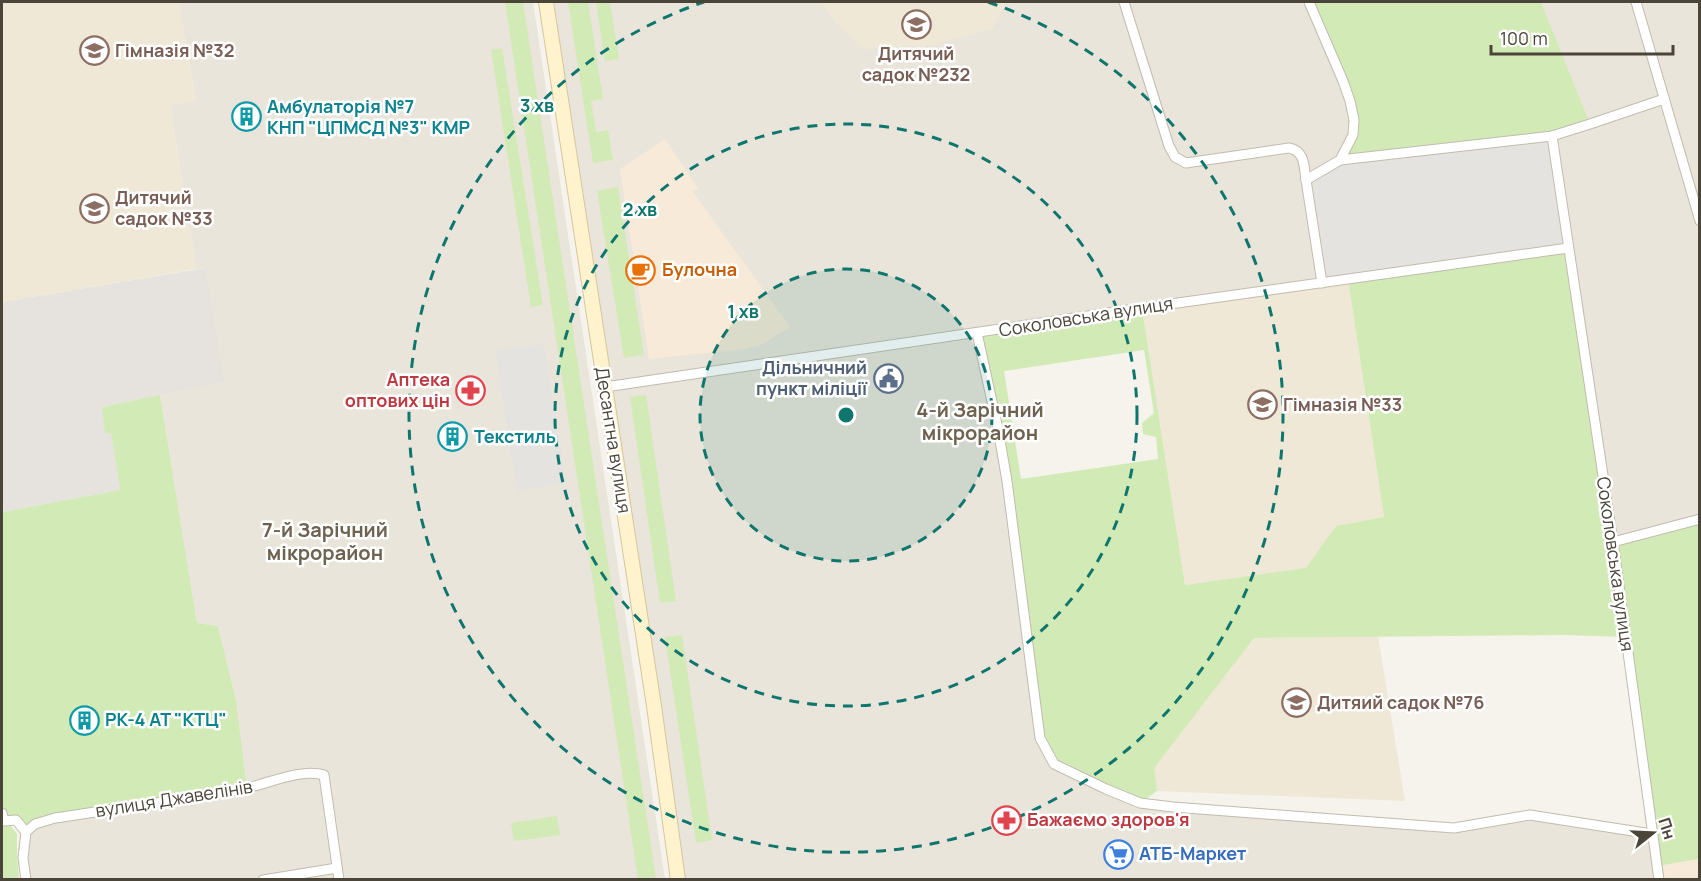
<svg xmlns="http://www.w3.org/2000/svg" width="1701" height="881" font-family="Manrope,sans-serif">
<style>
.residential{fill:#eae5da}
.commercial{fill:#f7ead8}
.industrial{fill:#e6e2dd}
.education{fill:#efe8d6}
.green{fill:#d2eab5;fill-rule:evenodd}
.parking{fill:#e5e3e0}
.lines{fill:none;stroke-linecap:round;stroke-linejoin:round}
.minor-casing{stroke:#c2bbae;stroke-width:11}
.secondary-casing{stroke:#d6c79b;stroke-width:16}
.minor{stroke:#fff;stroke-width:9}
.secondary{stroke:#fff3cd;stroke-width:14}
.ring{fill:none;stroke:#0f766e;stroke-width:3;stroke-dasharray:10 8}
.labels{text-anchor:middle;stroke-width:5;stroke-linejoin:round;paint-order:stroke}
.education-label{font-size:18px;font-weight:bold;fill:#785e54;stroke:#fff;text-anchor:start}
.culture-label{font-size:18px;font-weight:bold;fill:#0d838f;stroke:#fff;text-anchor:start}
.food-label{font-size:18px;font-weight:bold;fill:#c56008;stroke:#fff;text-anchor:start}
.street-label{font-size:18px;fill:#4b4439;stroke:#fff}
.service-label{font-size:18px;font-weight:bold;fill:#4e5e75;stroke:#fff;text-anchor:end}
.health-label{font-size:18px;font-weight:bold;fill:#be3a42;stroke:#fff;text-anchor:end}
.shop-label{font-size:18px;font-weight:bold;fill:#366cbe;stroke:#fff;text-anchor:start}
.neighbourhood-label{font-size:20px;font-weight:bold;fill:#6e6250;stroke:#fff}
.centre{fill:#0f766e;stroke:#fff;stroke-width:3}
.ring-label{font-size:18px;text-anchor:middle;font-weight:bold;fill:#0f766e;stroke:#fff;stroke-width:5;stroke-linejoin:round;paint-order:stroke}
</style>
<rect width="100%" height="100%" fill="#f6f3ec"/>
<g class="residential">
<polygon points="178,2 533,2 665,879 25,880 26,832 35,824 247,787 236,700 218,626 197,623 160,395 223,382 204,268 196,269 170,104 196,100"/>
<polygon points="546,2 823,2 836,23 992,28 1005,2 1699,2 1699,519 1613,542 1568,248 978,333 998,429 1140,803 1454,828 1530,815 1652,834 1659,879 678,879"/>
</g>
<g class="commercial">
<polygon points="665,139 698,188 693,192 790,327 761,345 745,349 649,359 620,169"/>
<polygon points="1699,859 1699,879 1659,879 1657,866"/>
</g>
<polygon class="industrial" points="205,268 224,382 102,407 106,433 111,432 120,490 2,512 2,302"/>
<g class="education">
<polygon points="2,2 178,2 196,101 170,105 196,269 2,302"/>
<polygon points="823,2 1005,2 993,28 932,45 864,49 836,23"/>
<polygon points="1348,279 1384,517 1336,526 1307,568 1185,585 1142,308"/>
<polygon points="1378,636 1405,801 1157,791 1153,768 1254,638"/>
</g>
<g class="green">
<polygon points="505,2 523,2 656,879 638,879"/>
<polygon points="568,2 588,2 603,99 591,101 596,132 608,130 613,160 593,163"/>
<polygon points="596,2 610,2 619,59 605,61"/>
<polygon points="1309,2 1541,2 1590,124 1552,136 1340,160 1354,120"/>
<polygon points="502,48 543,305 531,307 491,50"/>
<polygon points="618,187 644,355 624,358 597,191"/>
<path d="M1568,248L1613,542L1699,519V859L1657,866L1625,637L1563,635L1254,638L1154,768L1157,791L1140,803L1054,764L1040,738L1014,538L977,333L1142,308L1185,585L1306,568L1336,526L1384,517L1348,279ZM1144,350L1154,413L1142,423L1143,434L1156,437L1158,459L1021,479L1004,371Z"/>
<polygon points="160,395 197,623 218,626 236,700 247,788 55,818 26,832 16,820 4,821 2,813 2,512 120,490 111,433 105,433 102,407"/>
<polygon points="646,395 676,601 660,603 630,397"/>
<polygon points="682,635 712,840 696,843 665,637"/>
<polygon points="557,816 560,835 514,841 511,823"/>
<polygon points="10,825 17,834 17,857 19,879 2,879 2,826"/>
</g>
<g class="parking">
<polygon points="1552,136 1568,248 1322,283 1306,180 1340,160"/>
<polygon points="544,344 566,483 517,491 495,351"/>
</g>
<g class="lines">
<defs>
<g id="minor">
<path d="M1124,2L1169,146L1175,157L1186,163L1289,148C1305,151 1304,166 1306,180"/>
<polyline points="1309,2 1343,81 1350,101 1354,120 1353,135 1340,160 1306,180 1322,283"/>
<polyline points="1636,2 1700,221"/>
<polyline points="1552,136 1613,542 1659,880"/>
<polyline points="1340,160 1552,136 1590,124 1664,99"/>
<polyline points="977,333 998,429 1007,481 1040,738 1054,764 1106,789 1140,803 1173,807 1454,828 1530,815 1652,834"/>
<polyline points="605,387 1142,308 1568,248"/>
<polyline points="1613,542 1700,519"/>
<polyline points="2,813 4,821 16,820 26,832"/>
<path d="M26,832L35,824L55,818C119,808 184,800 247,788C269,783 303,768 324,775L339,880"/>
<polyline points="26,880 23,858 26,832"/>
<polyline points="263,880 337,868"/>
</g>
<polyline id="secondary" points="546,2 654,706 678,880"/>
</defs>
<use href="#minor" class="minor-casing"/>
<use href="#secondary" class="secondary-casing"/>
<use href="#minor" class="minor"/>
<use href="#secondary" class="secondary"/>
</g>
<circle cx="846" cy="415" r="146" fill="#0f766e" fill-opacity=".12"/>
<g class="ring">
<circle cx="846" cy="415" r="146"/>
<circle cx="846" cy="415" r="291"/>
<path d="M988 2A437 437 0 1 1 704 2"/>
</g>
<defs>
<symbol id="school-ring" viewBox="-11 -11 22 22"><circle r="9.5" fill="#fff" stroke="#8d6e63" stroke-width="1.5"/><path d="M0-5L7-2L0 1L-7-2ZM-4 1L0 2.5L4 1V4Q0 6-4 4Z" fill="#8d6e63"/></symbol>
<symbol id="building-ring" viewBox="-11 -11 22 22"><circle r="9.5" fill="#fff" stroke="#0f9aa8" stroke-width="1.5"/><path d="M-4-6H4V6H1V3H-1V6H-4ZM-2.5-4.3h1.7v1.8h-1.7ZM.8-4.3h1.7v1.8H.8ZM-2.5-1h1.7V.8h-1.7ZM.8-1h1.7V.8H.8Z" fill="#0f9aa8"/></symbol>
<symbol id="cafe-ring" viewBox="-11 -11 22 22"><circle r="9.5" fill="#fff" stroke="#e8710a" stroke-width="1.5"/><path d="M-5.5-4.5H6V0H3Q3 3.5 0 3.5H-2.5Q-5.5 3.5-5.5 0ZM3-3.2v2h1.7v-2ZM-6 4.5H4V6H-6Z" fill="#e8710a"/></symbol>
<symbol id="civic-ring" viewBox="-11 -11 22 22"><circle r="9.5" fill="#fff" stroke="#5c6f8a" stroke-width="1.5"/><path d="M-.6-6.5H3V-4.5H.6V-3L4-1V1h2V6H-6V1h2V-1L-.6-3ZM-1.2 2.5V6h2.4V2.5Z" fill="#5c6f8a"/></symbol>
<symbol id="pharmacy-ring" viewBox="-11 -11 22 22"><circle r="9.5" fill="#fff" stroke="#e0444e" stroke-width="1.5"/><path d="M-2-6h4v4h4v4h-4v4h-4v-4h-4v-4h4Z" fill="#e0444e"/></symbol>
<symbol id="supermarket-ring" viewBox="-11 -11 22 22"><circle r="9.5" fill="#fff" stroke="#3f7fe0" stroke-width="1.5"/><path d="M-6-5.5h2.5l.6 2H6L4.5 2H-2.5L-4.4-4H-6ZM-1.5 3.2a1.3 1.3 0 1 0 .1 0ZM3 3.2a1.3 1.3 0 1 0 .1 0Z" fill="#3f7fe0"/></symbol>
</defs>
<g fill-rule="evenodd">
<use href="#school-ring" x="900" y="8" width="33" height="33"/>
<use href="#school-ring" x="78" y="34" width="33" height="33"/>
<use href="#building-ring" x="230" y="100" width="33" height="33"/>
<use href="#school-ring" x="78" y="192" width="33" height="33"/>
<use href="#cafe-ring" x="624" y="254" width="33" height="33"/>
<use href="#civic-ring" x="872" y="362" width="33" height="33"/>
<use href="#pharmacy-ring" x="454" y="374" width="33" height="33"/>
<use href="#school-ring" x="1246" y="388" width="33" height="33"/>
<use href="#building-ring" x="436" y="420" width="33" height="33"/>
<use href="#school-ring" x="1280" y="686" width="33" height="33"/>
<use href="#building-ring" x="68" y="704" width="33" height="33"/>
<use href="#pharmacy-ring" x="990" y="804" width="33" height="33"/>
<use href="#supermarket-ring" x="1102" y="838" width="33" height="33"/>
</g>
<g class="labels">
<g class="education-label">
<text x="115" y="57">Гімназія №32</text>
<text x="916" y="60" text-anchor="middle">Дитячий<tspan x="916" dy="21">садок №232</tspan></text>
<text x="115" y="204">Дитячий<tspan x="115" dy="21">садок №33</tspan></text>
<text x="1283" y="411">Гімназія №33</text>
<text x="1317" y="709">Дитяий садок №76</text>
</g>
<g class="culture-label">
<text x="267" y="113">Амбулаторія №7<tspan x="267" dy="21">КНП "ЦПМСД №3" КМР</tspan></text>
<text x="474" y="443">Текстиль</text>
<text x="105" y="726">РК-4 АТ "КТЦ"</text>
</g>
<g class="food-label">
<text x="662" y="276">Булочна</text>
</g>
<g class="street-label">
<text transform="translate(1086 317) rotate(-9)" y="6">Соколовська вулиця</text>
<text transform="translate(613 440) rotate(81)" y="6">Десантна вулиця</text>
<text transform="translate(1615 564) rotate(82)" y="6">Соколовська вулиця</text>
<text transform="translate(174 799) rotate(-9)" y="6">вулиця Джавелінів</text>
</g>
<g class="service-label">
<text x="867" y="374">Дільничний<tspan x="867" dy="21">пункт міліції</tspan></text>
</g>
<g class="health-label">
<text x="450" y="386">Аптека<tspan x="450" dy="21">оптових цін</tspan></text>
<text x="1027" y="826" text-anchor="start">Бажаємо здоров'я</text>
</g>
<g class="shop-label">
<text x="1139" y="860">АТБ-Маркет</text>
</g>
<g class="neighbourhood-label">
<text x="980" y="417">4-й Зарічний<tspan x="980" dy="23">мікрорайон</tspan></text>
<text x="325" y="537">7-й Зарічний<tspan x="325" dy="23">мікрорайон</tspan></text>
</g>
</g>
<circle cx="846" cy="415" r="9" class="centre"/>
<g class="ring-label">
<text x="537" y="112">3 хв</text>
<text x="640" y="216">2 хв</text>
<text x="743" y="318">1 хв</text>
</g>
<rect width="1701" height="881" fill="none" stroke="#4b4439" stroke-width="6"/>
<g transform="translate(1653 833) rotate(72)" stroke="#ffffff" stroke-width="4.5" paint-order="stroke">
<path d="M0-4.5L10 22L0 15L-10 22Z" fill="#4b4439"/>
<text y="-9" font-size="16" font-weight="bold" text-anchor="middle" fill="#4b4439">Пн</text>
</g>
<path d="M1491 45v9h182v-9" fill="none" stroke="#4b4439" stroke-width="3"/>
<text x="1500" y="45" font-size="18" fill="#4b4439" stroke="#ffffff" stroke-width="4.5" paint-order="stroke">100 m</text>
</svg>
